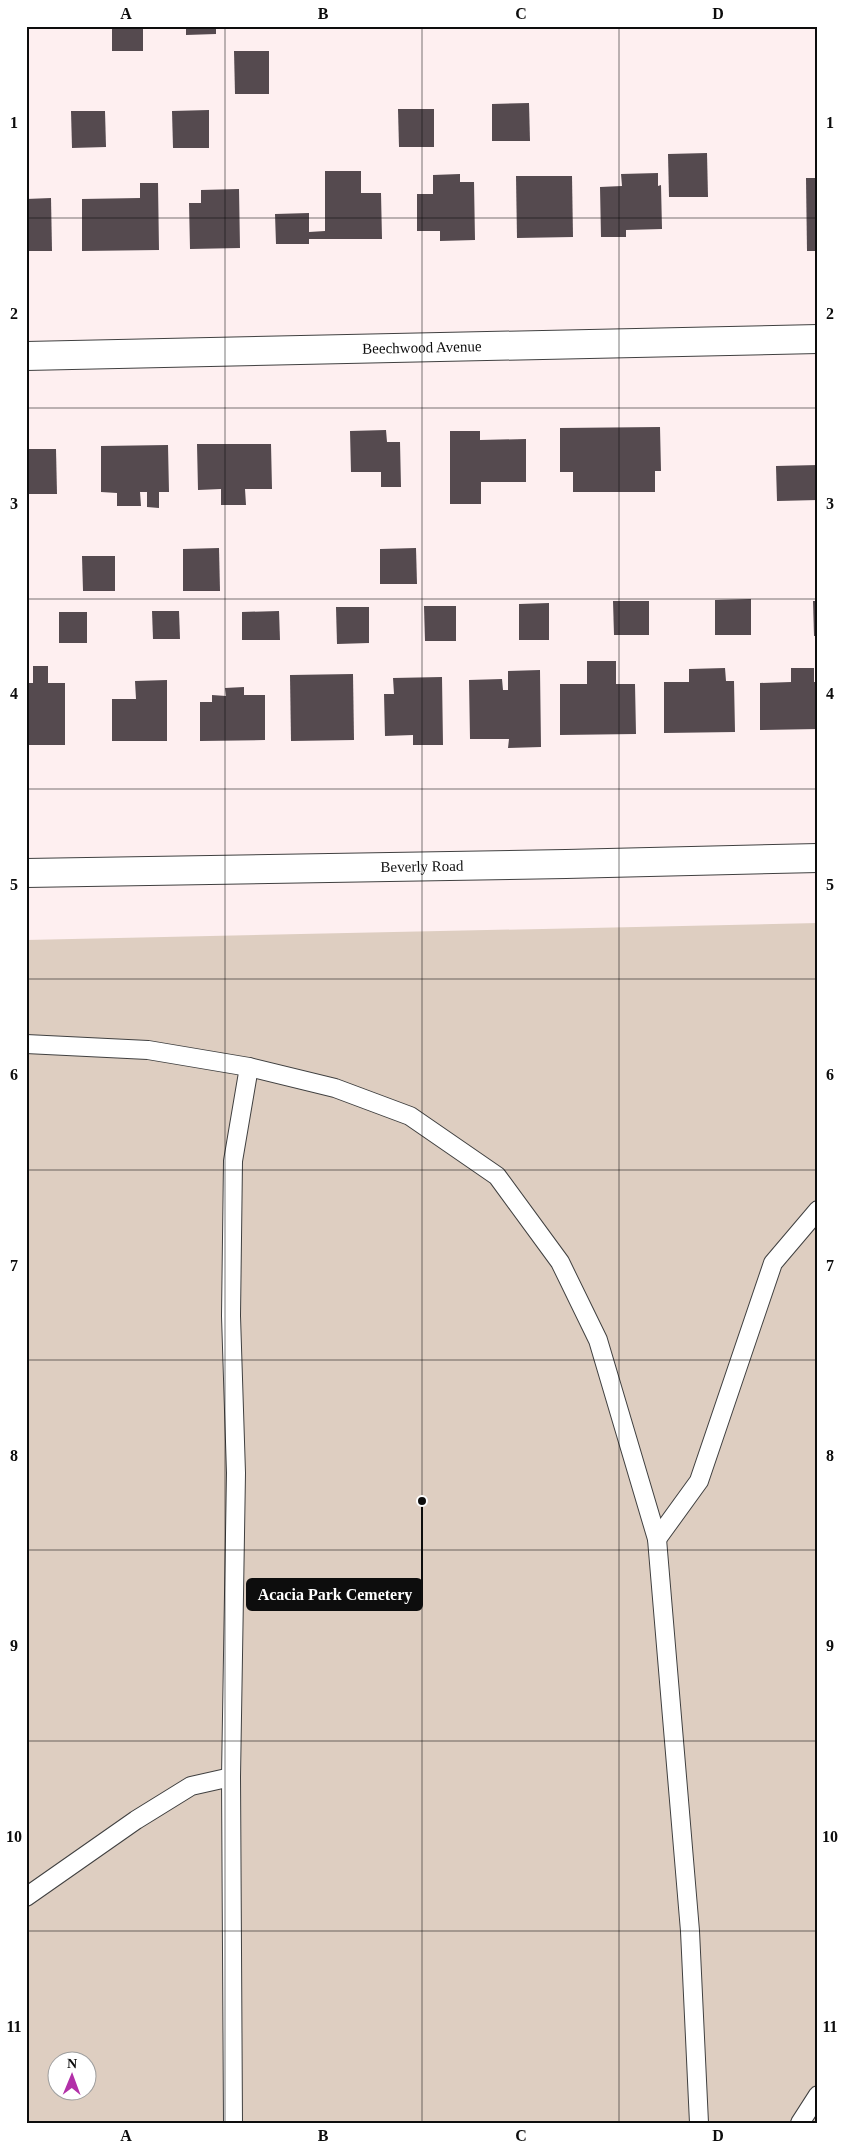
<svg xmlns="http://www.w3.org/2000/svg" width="844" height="2149" font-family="'Times New Roman',serif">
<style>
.cemetery{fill:#decec1;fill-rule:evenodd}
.building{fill:#554a4f}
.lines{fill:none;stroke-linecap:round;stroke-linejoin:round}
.service-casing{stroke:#404040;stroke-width:20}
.minor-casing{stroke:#404040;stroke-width:30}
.tertiary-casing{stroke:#404040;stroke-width:30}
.service{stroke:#fff;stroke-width:18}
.minor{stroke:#fff;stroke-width:28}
.tertiary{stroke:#fff;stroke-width:28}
.grid{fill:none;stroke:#0d0d0d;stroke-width:1;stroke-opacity:0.55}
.labels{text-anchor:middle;stroke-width:5;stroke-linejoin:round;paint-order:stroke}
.street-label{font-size:15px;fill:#0d0d0d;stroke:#fff}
.leader{fill:none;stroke:#0d0d0d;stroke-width:2}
.callout-dot{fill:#0d0d0d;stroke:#fff;stroke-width:2}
.callout{fill:#0d0d0d;stroke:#0d0d0d;stroke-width:2}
.callout-label{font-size:16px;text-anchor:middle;font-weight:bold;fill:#fff}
.neatline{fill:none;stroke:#0d0d0d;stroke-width:2}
.grid-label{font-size:16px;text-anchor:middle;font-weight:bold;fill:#0d0d0d}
</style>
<rect width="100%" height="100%" fill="#feeff0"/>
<path class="cemetery" d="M818,923V2123H26V940ZM58,2062H88V2092H58Z"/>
<g class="building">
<rect x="112" y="26" width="31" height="25"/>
<polygon points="186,26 216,26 216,34 186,35"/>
<rect x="346" y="26" width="18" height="3"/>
<polygon points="777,26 804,26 804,28 777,29"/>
<polygon points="234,51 269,51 269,94 235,94"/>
<polygon points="529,103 530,141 492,141 492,104"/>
<polygon points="398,109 434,109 434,147 399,147"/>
<polygon points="209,110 209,148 173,148 172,111"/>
<polygon points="71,111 105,111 106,147 72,148"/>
<polygon points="707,153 708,197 669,197 668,154"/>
<polygon points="325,171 361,171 361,193 381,193 382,239 309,239 309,244 276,244 275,214 309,213 309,232 325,231"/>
<polygon points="658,173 658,186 661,185 662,229 626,230 626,237 601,237 600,187 622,186 621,174"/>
<polygon points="460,174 460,182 474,182 475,240 440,241 440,231 417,231 417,194 433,194 433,175"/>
<polygon points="516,176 572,176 573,237 517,238"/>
<polygon points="806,178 818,178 818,251 807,251"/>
<polygon points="140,183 158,183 159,250 82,251 82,199 140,198"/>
<polygon points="239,189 240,248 190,249 189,203 201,203 201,190"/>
<polygon points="51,198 52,251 26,251 26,199"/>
<polygon points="660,427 661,471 655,471 655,492 573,492 573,472 560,472 560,428"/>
<polygon points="386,430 387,442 400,442 401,487 381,487 381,472 351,472 350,431"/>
<polygon points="450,431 480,431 480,440 526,439 526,482 481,482 481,504 450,504"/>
<polygon points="197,444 271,444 272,489 245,489 246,505 221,505 221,489 198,490"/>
<polygon points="168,445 169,492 159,492 159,508 147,507 147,492 140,492 141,506 117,506 117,493 101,492 101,446"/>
<polygon points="26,449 56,449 57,494 26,494"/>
<polygon points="818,465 818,500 777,501 776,466"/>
<polygon points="219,548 220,591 183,591 183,549"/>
<polygon points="416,548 417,584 380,584 380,549"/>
<polygon points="82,556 115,556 115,591 83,591"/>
<polygon points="751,599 751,635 715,635 715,600"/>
<polygon points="613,601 649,601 649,635 614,635"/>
<polygon points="813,601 818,601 818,636 814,636"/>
<polygon points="549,603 549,640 519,640 519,604"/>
<polygon points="424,606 456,606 456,641 425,641"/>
<polygon points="336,607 369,607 369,643 337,644"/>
<polygon points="152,611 179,611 180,639 153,639"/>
<polygon points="279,611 280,640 242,640 242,612"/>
<rect x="59" y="612" width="28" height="31"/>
<polygon points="587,661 616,661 616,684 635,684 636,734 560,735 560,684 587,684"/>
<polygon points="33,666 48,666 48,683 65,683 65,745 26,745 26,683 33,683"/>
<polygon points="725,668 726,681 734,681 735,732 664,733 664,682 689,682 689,669"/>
<polygon points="791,668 814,668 814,682 818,682 818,729 760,730 760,683 791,682"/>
<polygon points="540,670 541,747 508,748 509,739 470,739 469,680 502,679 503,690 508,690 508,671"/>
<polygon points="353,674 354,740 291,741 290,675"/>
<polygon points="442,677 443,745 413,745 413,735 385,736 384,694 394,694 393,678"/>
<polygon points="167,680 167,741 112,741 112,699 136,699 135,681"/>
<polygon points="244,687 244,695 265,695 265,740 200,741 200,702 212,702 212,695 226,696 225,688"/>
</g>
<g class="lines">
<defs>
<g id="service">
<polyline points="26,1044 148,1050 249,1067 335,1088 410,1116 497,1176 560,1262 598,1340 657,1539 690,1931 699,2123"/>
<polyline points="657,1539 699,1481 773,1263 818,1210"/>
<polyline points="26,1897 136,1820 191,1786 231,1777"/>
<polyline points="233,2123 231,1777 236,1473 231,1316 233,1161 249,1067"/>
<polyline points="800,2123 818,2095"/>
</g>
<g id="minor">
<path id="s1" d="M26,356L818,339"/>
</g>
<g id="tertiary">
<path id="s2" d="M26,873L566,864L818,858"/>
</g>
</defs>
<use href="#service" class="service-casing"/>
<use href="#minor" class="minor-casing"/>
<use href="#tertiary" class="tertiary-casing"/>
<use href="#service" class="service"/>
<use href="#minor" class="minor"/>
<use href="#tertiary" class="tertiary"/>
</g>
<path class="grid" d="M225,26V2123M422,26V2123M619,26V2123M26,218H818M26,408H818M26,599H818M26,789H818M26,979H818M26,1170H818M26,1360H818M26,1550H818M26,1741H818M26,1931H818"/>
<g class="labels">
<g class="street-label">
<text dy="5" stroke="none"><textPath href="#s1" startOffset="396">Beechwood Avenue</textPath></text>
<text dy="5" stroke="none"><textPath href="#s2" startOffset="396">Beverly Road</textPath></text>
</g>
</g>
<path class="leader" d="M422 1501L422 1595"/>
<circle class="callout-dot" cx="422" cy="1501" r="5"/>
<rect class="callout" x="247" y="1579" width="175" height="31" rx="5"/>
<g class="callout-label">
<text x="335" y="1600">Acacia Park Cemetery</text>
</g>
<rect width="844" height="2149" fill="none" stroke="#ffffff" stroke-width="55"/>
<g transform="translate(72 2076) rotate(1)"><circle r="24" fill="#ffffff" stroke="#9e9e9e"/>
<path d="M0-4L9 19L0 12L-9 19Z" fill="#b230a8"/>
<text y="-8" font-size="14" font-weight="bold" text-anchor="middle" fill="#0d0d0d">N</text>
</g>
<rect x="28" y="28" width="788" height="2094" class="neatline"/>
<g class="grid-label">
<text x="126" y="19">A</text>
<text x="323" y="19">B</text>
<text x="521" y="19">C</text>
<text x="718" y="19">D</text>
<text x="14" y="128">1</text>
<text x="830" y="128">1</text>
<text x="14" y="319">2</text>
<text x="830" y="319">2</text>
<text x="14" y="509">3</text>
<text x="830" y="509">3</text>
<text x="14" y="699">4</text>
<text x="830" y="699">4</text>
<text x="14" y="890">5</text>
<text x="830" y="890">5</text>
<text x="14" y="1080">6</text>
<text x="830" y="1080">6</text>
<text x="14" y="1271">7</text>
<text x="830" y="1271">7</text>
<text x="14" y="1461">8</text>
<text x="830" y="1461">8</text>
<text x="14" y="1651">9</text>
<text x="830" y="1651">9</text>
<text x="14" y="1842">10</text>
<text x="830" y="1842">10</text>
<text x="14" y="2032">11</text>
<text x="830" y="2032">11</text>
<text x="126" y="2141">A</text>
<text x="323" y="2141">B</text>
<text x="521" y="2141">C</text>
<text x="718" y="2141">D</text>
</g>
</svg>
